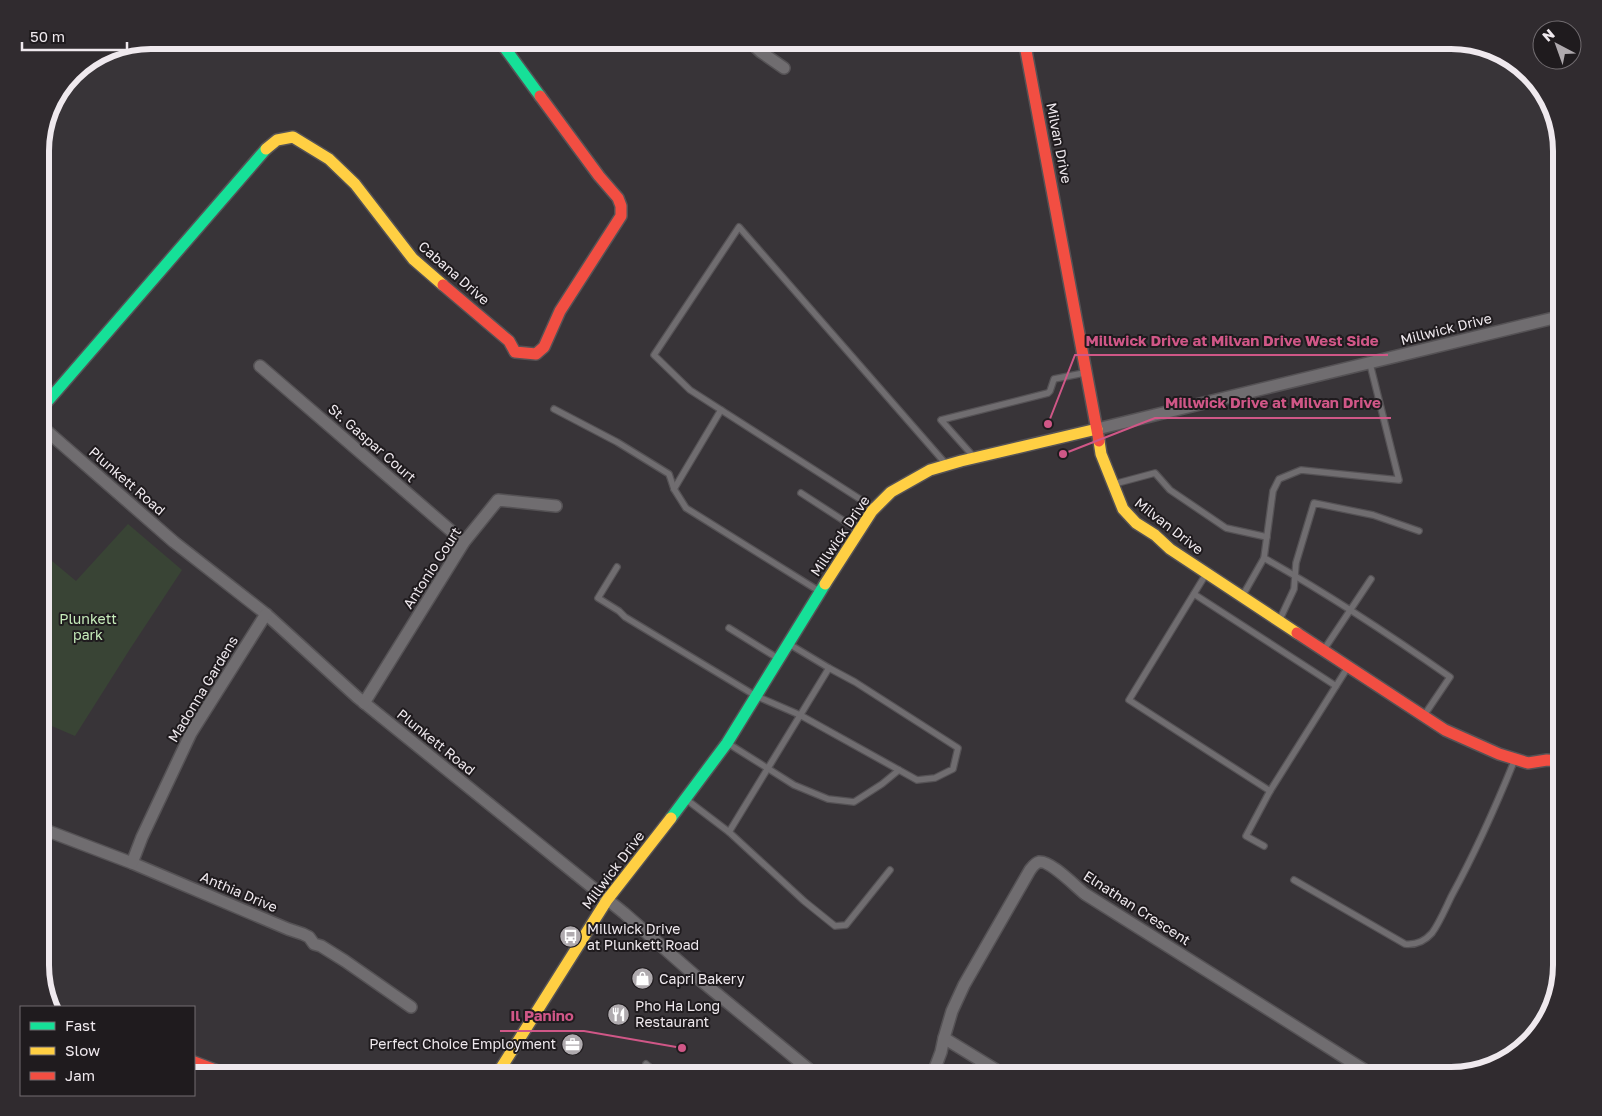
<svg xmlns="http://www.w3.org/2000/svg" width="1602" height="1116" font-family="'Golos Text',sans-serif">
<style>
.green{fill:#394435}
.lines{fill:none;stroke-linecap:round;stroke-linejoin:round}
.lane-casing{stroke:#555255;stroke-width:8}
.street-casing{stroke:#555255;stroke-width:14}
.fast-casing{stroke:#555255;stroke-width:14}
.slow-casing{stroke:#555255;stroke-width:14}
.jam-casing{stroke:#555255;stroke-width:14}
.lane{stroke:#706d70;stroke-width:5.5}
.street{stroke:#706d70;stroke-width:11}
.fast{stroke:#16e098;stroke-width:11}
.slow{stroke:#ffcf43;stroke-width:11}
.jam{stroke:#f24e42;stroke-width:11}
.labels{text-anchor:middle;stroke-width:4;stroke-linejoin:round;paint-order:stroke}
.street-label{font-size:14px;fill:#efe9ee;stroke:#1f1b1e}
.park-label{font-size:14px;fill:#c6ecba;stroke:#1f1b1e}
.poi-label{font-size:14px;fill:#efe9ee;stroke:#1f1b1e;text-anchor:start}
.rim{fill:none;stroke:#efe9ee;stroke-width:6}
.leader{fill:none;stroke:#d05787;stroke-width:2}
.callout-dot{fill:#d05787;stroke:#1f1b1e;stroke-width:2}
.callout-label{font-size:15px;text-anchor:middle;font-weight:bold;fill:#d05787;stroke:#1f1b1e;stroke-width:4;stroke-linejoin:round;paint-order:stroke}
</style>
<rect width="100%" height="100%" fill="#383438"/>
<polygon class="green" points="128,524 182,570 130,649 75,736 40,721 40,551 76,581"/>
<g class="lines">
<defs>
<g id="lane">
<polyline points="554,409 617,442 669,474 674,489 686,508 819,591"/>
<polyline points="973,456 941,420 1048,393 1050,391 1054,379 1084,373"/>
<polyline points="1114,484 1155,473 1170,490 1226,528 1267,537"/>
<polyline points="674,489 721,410"/>
<polyline points="801,493 858,530"/>
<polyline points="874,508 690,390 654,355 739,227 946,464"/>
<path d="M1264,558C1328,594 1390,635 1450,677L1425,714"/>
<polyline points="617,567 598,598 619,611 625,617 756,696 800,715 917,780 935,778 953,769 958,748 855,682 829,668"/>
<polyline points="1206,574 1129,700 1270,791 1348,667"/>
<polyline points="1194,594 1336,686"/>
<polyline points="1243,595 1264,558 1273,491 1279,479 1301,470 1399,480 1370,364"/>
<polyline points="1280,619 1294,589 1296,563 1314,503 1373,515 1419,531"/>
<polyline points="729,628 779,659"/>
<polyline points="1325,648 1371,579"/>
<polyline points="729,744 794,785 828,799 854,802 882,784 899,770"/>
<polyline points="687,800 729,832 829,668 789,644"/>
<polyline points="729,832 804,901 835,926 846,925 890,870"/>
<polyline points="1264,846 1246,836 1270,791"/>
<path d="M1294,880L1405,944C1415,945 1425,941 1432,933C1440,922 1446,907 1452,895C1476,851 1496,806 1515,759"/>
<polyline points="646,1064 661,1076"/>
<polyline points="754,1076 755,1074"/>
</g>
<g id="street">
<polyline points="748,40 761,52 784,68"/>
<polyline points="260,366 464,542"/>
<polyline points="40,425 174,542 266,614 357,697 624,913 699,979 817,1076"/>
<polyline points="1097,429 1562,316"/>
<polyline points="364,703 464,542 498,500 556,506"/>
<polyline points="40,828 132,863 288,929 303,934 309,937 314,944 321,946 345,961 411,1007"/>
<polyline points="132,863 142,837 191,733 266,614"/>
<polyline points="944,1038 1006,1076"/>
<path d="M932,1076L941,1052L944,1038L952,1011L964,985L1030,870C1033,866 1035,863 1039,862C1050,860 1076,887 1085,894L1374,1076"/>
</g>
<g id="fast">
<polyline points="499,40 540,96"/>
<polyline points="40,410 266,149"/>
<polyline points="671,818 727,743 825,584"/>
</g>
<g id="slow">
<polyline points="266,149 277,140 293,137 329,159 355,184 413,259 443,285"/>
<polyline points="1099,441 1101,454 1123,509 1136,523 1155,535 1170,549 1297,633"/>
<polyline points="825,584 872,511 891,492 930,470 961,461 1097,429"/>
<polyline points="496,1076 607,900 671,818"/>
</g>
<g id="jam">
<polyline points="1024,40 1099,441"/>
<polyline points="443,285 509,341 515,352 536,354 544,347 560,311 621,216 621,206 618,198 599,176 540,96"/>
<polyline points="1297,633 1445,730 1499,754 1528,763 1547,760 1562,761"/>
<polyline points="194,1062 231,1076"/>
</g>
</defs>
<use href="#lane" class="lane-casing"/>
<use href="#street" class="street-casing"/>
<use href="#fast" class="fast-casing"/>
<use href="#slow" class="slow-casing"/>
<use href="#jam" class="jam-casing"/>
<use href="#lane" class="lane"/>
<use href="#street" class="street"/>
<use href="#fast" class="fast"/>
<use href="#slow" class="slow"/>
<use href="#jam" class="jam"/>
</g>
<defs>
<symbol id="bus-disc" viewBox="-11 -11 22 22"><circle r="9.5" fill="#afaaae" stroke="#1f1b1e"/><path d="M-5-6H5V4H4V6H2V4H-2V6H-4V4H-5ZM-3.5-4V0h7V-4ZM-3.5 1.2v1.5H-2V1.2ZM2 1.2v1.5H3.5V1.2Z" fill="#fff"/></symbol>
<symbol id="shop-disc" viewBox="-11 -11 22 22"><circle r="9.5" fill="#afaaae" stroke="#1f1b1e"/><path d="M-5-2.5h2.3a2.7 3.5 0 0 1 5.4 0H5L5.5 6h-11ZM-1.5-2.5h3a1.5 2.3 0 0 0-3 0Z" fill="#fff"/></symbol>
<symbol id="restaurant-disc" viewBox="-11 -11 22 22"><circle r="9.5" fill="#afaaae" stroke="#1f1b1e"/><path d="M-5-6h1v4h1v-4h1v4h1v-4h1v5L-1.5 .5V6h-2V.5L-5-1ZM5-6V6H3V1.5H1.5Q1.5-4 5-6Z" fill="#fff"/></symbol>
<symbol id="office-disc" viewBox="-11 -11 22 22"><circle r="9.5" fill="#afaaae" stroke="#1f1b1e"/><path d="M-6-3h4V-5.5h4V-3h4V5H-6ZM-1-4.5V-3h2v-1.5ZM-6 0V1H6V0Z" fill="#fff"/></symbol>
</defs>
<g fill-rule="evenodd">
<use href="#bus-disc" x="558" y="924" width="25" height="25"/>
<use href="#shop-disc" x="630" y="966" width="25" height="25"/>
<use href="#restaurant-disc" x="606" y="1002" width="25" height="25"/>
<use href="#office-disc" x="560" y="1032" width="25" height="25"/>
</g>
<g class="labels">
<g class="street-label">
<text transform="translate(1059 143) rotate(79)" y="5">Milvan Drive</text>
<text transform="translate(454 273) rotate(41)" y="5">Cabana Drive</text>
<text transform="translate(1446 329) rotate(-14)" y="5">Millwick Drive</text>
<text transform="translate(372 443) rotate(41)" y="5">St. Gaspar Court</text>
<text transform="translate(127 481) rotate(41)" y="5">Plunkett Road</text>
<text transform="translate(1169 526) rotate(38)" y="5">Milvan Drive</text>
<text transform="translate(840 536) rotate(-56)" y="5">Millwick Drive</text>
<text transform="translate(432 568) rotate(-57)" y="5">Antonio Court</text>
<text transform="translate(203 689) rotate(-59)" y="5">Madonna Gardens</text>
<text transform="translate(436 742) rotate(39)" y="5">Plunkett Road</text>
<text transform="translate(613 870) rotate(-53)" y="5">Millwick Drive</text>
<text transform="translate(239 892) rotate(23)" y="5">Anthia Drive</text>
<text transform="translate(1137 908) rotate(33)" y="5">Elnathan Crescent</text>
</g>
<g class="park-label">
<text x="88" y="624">Plunkett<tspan x="88" dy="16">park</tspan></text>
</g>
<g class="poi-label">
<text x="587" y="934">Millwick Drive<tspan x="587" dy="16">at Plunkett Road</tspan></text>
<text x="659" y="984">Capri Bakery</text>
<text x="635" y="1011">Pho Ha Long<tspan x="635" dy="16">Restaurant</tspan></text>
<text x="556" y="1049" text-anchor="end">Perfect Choice Employment</text>
</g>
</g>
<path d="M0 0H1602V1116H0ZM151 49H1451A102 102 0 0 1 1553 151V965A102 102 0 0 1 1451 1067H151A102 102 0 0 1 49 965V151A102 102 0 0 1 151 49Z" fill="#302b2f" fill-rule="evenodd"/>
<path class="rim" d="M151 49H1451A102 102 0 0 1 1553 151V965A102 102 0 0 1 1451 1067H151A102 102 0 0 1 49 965V151A102 102 0 0 1 151 49Z"/>
<path class="leader" d="M1048 424L1075 355H1388M1063 454L1155 418H1391M682 1048L584 1031H500"/>
<g class="callout-dot">
<circle cx="1048" cy="424" r="5"/>
<circle cx="1063" cy="454" r="5"/>
<circle cx="682" cy="1048" r="5"/>
</g>
<g class="callout-label">
<text x="1232" y="346">Millwick Drive at Milvan Drive West Side</text>
<text x="1273" y="408">Millwick Drive at Milvan Drive</text>
<text x="542" y="1021">Il Panino</text>
</g>
<rect x="20" y="1006" width="175" height="90" fill="#1f1b1e" stroke="#726d71"/>
<rect x="30" y="1022" width="25" height="8" fill="#16e098" stroke="#726d71"/>
<text x="65" y="1031" font-size="15" fill="#efe9ee">Fast</text>
<rect x="30" y="1047" width="25" height="8" fill="#ffcf43" stroke="#726d71"/>
<text x="65" y="1056" font-size="15" fill="#efe9ee">Slow</text>
<rect x="30" y="1072" width="25" height="8" fill="#f24e42" stroke="#726d71"/>
<text x="65" y="1081" font-size="15" fill="#efe9ee">Jam</text>
<g transform="translate(1557 45) rotate(319)"><circle r="24" fill="#1f1b1e" stroke="#726d71"/>
<path d="M0-4L9 19L0 12L-9 19Z" fill="#afaaae"/>
<text y="-8" font-size="14" font-weight="bold" text-anchor="middle" fill="#efe9ee">N</text>
</g>
<path d="M22 42v8h105v-8" fill="none" stroke="#efe9ee" stroke-width="2.5"/>
<text x="30" y="42" font-size="15" fill="#efe9ee" stroke="#1f1b1e" stroke-width="4" paint-order="stroke">50 m</text>
</svg>
